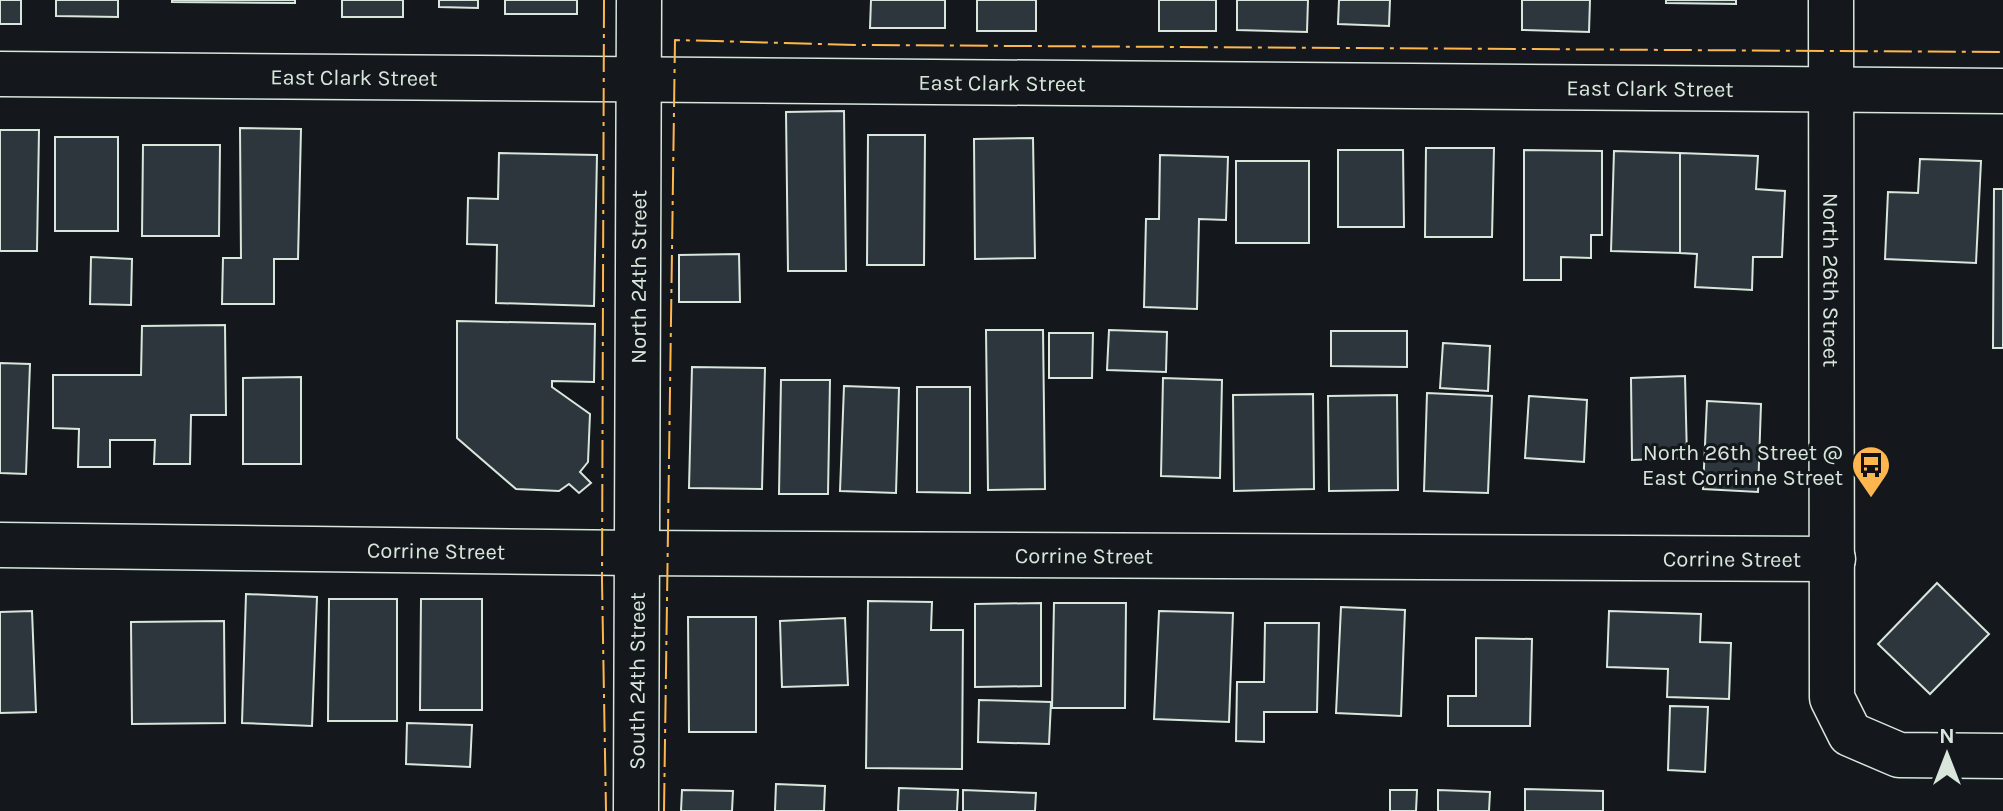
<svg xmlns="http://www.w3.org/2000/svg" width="2003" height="811" font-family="Karla,sans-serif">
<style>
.building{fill:#2c363c;stroke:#d8e6dc;stroke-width:2}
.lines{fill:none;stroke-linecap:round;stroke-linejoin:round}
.minor-casing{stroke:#d8e6dc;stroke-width:47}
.minor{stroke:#14181c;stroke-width:44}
.power{stroke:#ffb74d;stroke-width:2;stroke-dasharray:28 6 4 6;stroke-linecap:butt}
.labels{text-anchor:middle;stroke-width:6;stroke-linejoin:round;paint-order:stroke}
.street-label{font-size:22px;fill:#d8e6dc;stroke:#14181c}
.poi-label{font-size:22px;fill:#d8e6dc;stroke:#14181c;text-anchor:end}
</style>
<rect width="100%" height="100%" fill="#14181c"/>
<g class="building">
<rect x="0" y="0" width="21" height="24"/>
<polygon points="56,0 118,0 118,17 56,16"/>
<polygon points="172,0 295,0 295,3 172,2"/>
<rect x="342" y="0" width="61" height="17"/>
<polygon points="439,0 478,0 478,8 439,7"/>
<rect x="505" y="0" width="72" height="14"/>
<polygon points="871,0 945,0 945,28 870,28"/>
<rect x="977" y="0" width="59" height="31"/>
<rect x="1159" y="0" width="57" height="31"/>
<polygon points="1237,0 1308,0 1307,32 1237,30"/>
<polygon points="1339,0 1390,0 1389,26 1338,24"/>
<polygon points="1522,0 1590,0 1589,32 1522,30"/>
<polygon points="1666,0 1736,0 1736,4 1666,3"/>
<polygon points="844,111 846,271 788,271 786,112"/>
<polygon points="240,128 301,129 298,259 274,259 274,304 222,304 223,258 241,258"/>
<polygon points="0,130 39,130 37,251 0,251"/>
<polygon points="868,135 925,135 924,265 867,265"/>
<rect x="55" y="137" width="63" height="94"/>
<polygon points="1033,138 1035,258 975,259 974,139"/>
<polygon points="143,145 220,145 219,236 142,236"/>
<polygon points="1426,148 1494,148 1492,237 1425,237"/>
<polygon points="1338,150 1403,150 1404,227 1338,227"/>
<polygon points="1524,150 1602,151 1602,235 1591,235 1591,258 1561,257 1561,280 1524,280"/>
<polygon points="1614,151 1680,153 1680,253 1611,251"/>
<polygon points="499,153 597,155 594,306 496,303 497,245 467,244 468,198 498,199"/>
<polygon points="1680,153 1758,156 1756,189 1785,191 1782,257 1753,257 1752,290 1695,287 1697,254 1680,253"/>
<polygon points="1160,155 1228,157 1226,220 1199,219 1197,309 1144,307 1146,219 1159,219"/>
<polygon points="1920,159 1981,161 1976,263 1885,259 1888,192 1918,193"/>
<rect x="1236" y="161" width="73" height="82"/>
<polygon points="1994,189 2003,189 2003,348 1993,348"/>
<polygon points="739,254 740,302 679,302 679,255"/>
<polygon points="91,257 132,259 131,305 90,304"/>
<polygon points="457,321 595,324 594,382 552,381 552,387 590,414 588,462 580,472 591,483 579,493 569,484 559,491 516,489 457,438"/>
<polygon points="225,325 226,415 191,415 190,464 154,464 155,440 110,440 110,467 78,467 79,429 53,428 53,375 141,375 142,326"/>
<polygon points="986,330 1043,330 1045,489 988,490"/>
<polygon points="1109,330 1167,332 1166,372 1107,370"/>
<polygon points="1331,331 1407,331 1407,367 1331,366"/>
<polygon points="1049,333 1093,333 1092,378 1049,378"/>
<polygon points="1443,343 1490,346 1488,391 1440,388"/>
<polygon points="0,363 30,364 26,474 0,473"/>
<polygon points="692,367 765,368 762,489 689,488"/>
<polygon points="1685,376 1687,458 1632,460 1631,378"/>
<polygon points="301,377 301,464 243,464 243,378"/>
<polygon points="1163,378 1222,380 1220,478 1161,476"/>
<polygon points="781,380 830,380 828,494 779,494"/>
<polygon points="844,386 899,388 896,493 840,491"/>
<polygon points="917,387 970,387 970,493 917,492"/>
<polygon points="1427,393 1492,396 1488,493 1424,491"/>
<polygon points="1313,394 1314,489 1234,491 1233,395"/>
<polygon points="1397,395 1398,490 1329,491 1328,396"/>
<polygon points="1529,396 1587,400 1584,462 1525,458"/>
<polygon points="1707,401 1761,404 1758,492 1703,489"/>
<polygon points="1937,583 1989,634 1930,694 1878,644"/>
<polygon points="246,594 317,597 312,726 242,723"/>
<polygon points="329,599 397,599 397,721 328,721"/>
<polygon points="421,599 482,599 482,710 420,710"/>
<polygon points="868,601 932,602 931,630 963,630 962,769 866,768"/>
<polygon points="1041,603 1041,686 975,687 975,604"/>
<polygon points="1054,603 1126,603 1125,708 1052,708"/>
<polygon points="1341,607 1405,610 1401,716 1336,713"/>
<polygon points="32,611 36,712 0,713 0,612"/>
<polygon points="1159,611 1233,613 1229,722 1154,719"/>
<polygon points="1609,611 1701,614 1700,642 1731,643 1729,699 1667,697 1668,669 1607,667"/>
<polygon points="688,617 756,617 756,732 689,732"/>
<polygon points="845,618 848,685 782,687 780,621"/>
<polygon points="224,621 225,723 132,724 131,622"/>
<polygon points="1265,623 1319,623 1317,712 1264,712 1264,742 1236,741 1237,682 1264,682"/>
<polygon points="1476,638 1532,639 1530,726 1448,726 1448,696 1476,696"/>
<polygon points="979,700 1051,702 1049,744 978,742"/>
<polygon points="1670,706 1708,707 1705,772 1668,770"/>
<polygon points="407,723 472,725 470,767 406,764"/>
<polygon points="776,784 825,786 824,811 775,811"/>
<polygon points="899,788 958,790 957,811 898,811"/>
<polygon points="1525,789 1603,791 1603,811 1525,811"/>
<polygon points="682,790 733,791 732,811 681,811"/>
<polygon points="963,790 1036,793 1035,811 963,811"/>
<polygon points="1390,790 1417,790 1416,811 1390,811"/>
<polygon points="1438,790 1490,792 1489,811 1438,811"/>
</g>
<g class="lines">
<defs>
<g id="minor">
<path id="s1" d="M1831,0L1832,698L1850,734L1899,755L2003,756"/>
<path id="s2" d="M0,74L2003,91"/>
<path id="s3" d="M0,545L635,553L1833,559"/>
<path id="s4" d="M636,811L639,0"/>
</g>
</defs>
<use href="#minor" class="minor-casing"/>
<use href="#minor" class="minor"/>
<g class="power">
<polyline points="604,0 602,581 606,811"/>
<polyline points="664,811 675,40 858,45 2003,52"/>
</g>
</g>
<defs>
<symbol id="bus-pin" viewBox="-11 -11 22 30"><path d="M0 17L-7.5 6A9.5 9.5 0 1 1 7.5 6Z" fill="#ffb74d" stroke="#14181c"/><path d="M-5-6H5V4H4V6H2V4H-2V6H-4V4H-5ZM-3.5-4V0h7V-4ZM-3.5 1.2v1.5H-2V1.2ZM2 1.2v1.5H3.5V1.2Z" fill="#111"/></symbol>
</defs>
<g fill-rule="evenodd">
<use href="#bus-pin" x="1849" y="443" width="44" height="60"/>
</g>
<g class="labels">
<g class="street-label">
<text dy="8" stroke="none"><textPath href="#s2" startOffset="354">East Clark Street</textPath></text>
<text dy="8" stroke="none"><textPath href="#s2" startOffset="1002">East Clark Street</textPath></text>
<text dy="8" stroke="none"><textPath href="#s2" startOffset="1650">East Clark Street</textPath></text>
<text dy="8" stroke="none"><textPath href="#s4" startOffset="534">North 24th Street</textPath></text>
<text dy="8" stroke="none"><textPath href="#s1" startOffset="280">North 26th Street</textPath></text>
<text dy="8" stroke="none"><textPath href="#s3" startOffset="436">Corrine Street</textPath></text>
<text dy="8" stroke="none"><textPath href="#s3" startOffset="1084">Corrine Street</textPath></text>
<text dy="8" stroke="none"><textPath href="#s3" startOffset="1732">Corrine Street</textPath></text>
<text dy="8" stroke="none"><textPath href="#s4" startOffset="130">South 24th Street</textPath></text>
</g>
<g class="poi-label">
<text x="1843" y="460">North 26th Street @<tspan x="1843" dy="25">East Corrinne Street</tspan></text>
</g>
</g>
<g transform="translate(1947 755)" stroke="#14181c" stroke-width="6" paint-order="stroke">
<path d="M0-6L14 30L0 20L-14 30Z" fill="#d8e6dc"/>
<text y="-12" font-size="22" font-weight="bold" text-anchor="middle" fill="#d8e6dc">N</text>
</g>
</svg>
